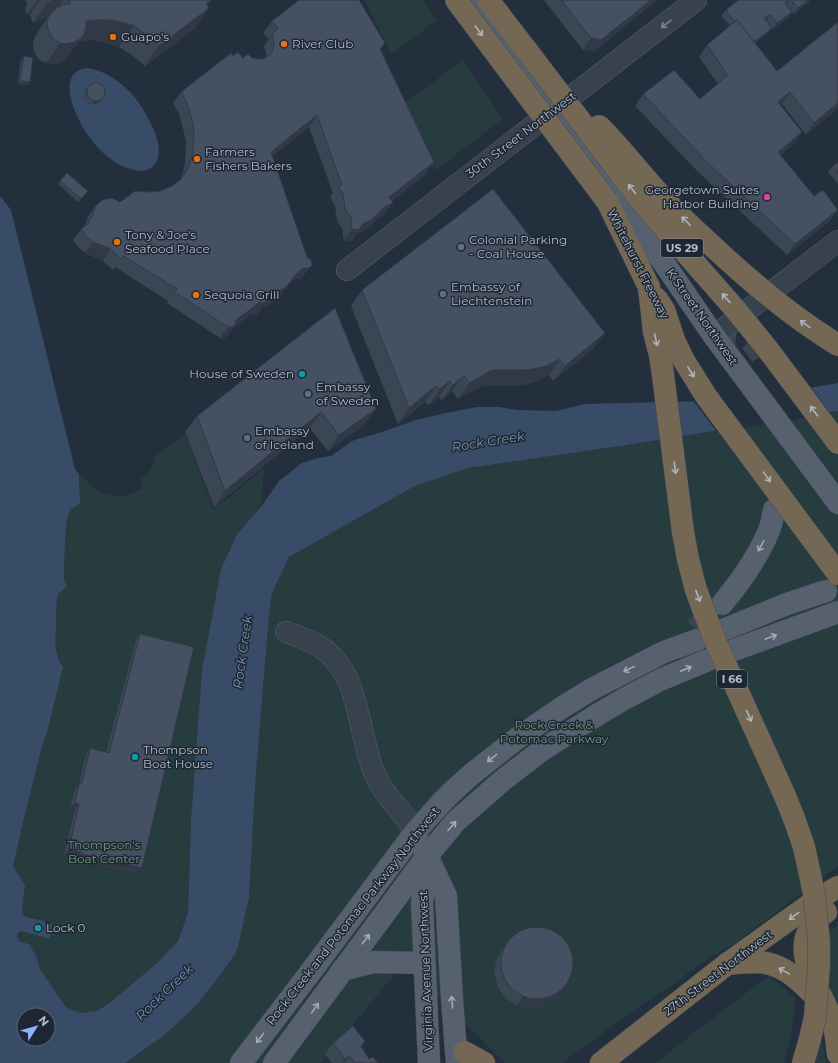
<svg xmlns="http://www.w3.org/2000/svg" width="838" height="1063" font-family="Montserrat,sans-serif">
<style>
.green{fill:#263c3f}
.water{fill:#394c67;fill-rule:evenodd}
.pier{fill:#242f3e}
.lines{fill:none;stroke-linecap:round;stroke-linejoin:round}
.major-tunnel{stroke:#3a4453;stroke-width:22;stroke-dasharray:22 11;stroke-linecap:butt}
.minor-casing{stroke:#565f6c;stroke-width:22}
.major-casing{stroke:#414a57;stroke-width:23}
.highway-casing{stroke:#434c59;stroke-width:23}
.minor{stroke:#38414e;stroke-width:21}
.major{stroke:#56606e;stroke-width:22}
.highway{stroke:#746855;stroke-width:22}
.highway-bridge-casing{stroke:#434c59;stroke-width:23;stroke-linecap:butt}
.highway-bridge{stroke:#746855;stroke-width:22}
.wall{fill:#3b4654}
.shaded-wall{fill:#303945}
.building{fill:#455162;stroke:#303945}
.oneway{stroke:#7c8592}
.oneway2{stroke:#aeb4bd}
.oneway3{stroke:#a1aab7}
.food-dot{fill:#e8710a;stroke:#1d2633;stroke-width:1.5}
.hotel-dot{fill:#d1479c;stroke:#1d2633;stroke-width:1.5}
.service-dot{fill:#5c6f8a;stroke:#1d2633;stroke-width:1.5}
.culture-dot{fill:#0f9aa8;stroke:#1d2633;stroke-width:1.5}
.labels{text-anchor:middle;stroke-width:3;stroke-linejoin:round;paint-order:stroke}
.shield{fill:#1d2633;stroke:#878f9c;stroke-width:1}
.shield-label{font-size:11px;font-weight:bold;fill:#b4bcc9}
.poi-label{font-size:12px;fill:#b4bcc9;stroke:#1d2633;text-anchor:start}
.street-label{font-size:12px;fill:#b4bcc9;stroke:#1d2633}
.park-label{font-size:12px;fill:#6b9a76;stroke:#1d2633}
.water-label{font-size:13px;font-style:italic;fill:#7c92b1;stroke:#1d2633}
</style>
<rect width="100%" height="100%" fill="#242f3e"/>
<g class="green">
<polygon points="364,0 423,0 437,20 392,54"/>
<polygon points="463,60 503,119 434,171 404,104"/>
<polygon points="838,411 838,866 734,944 712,956 687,974 675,984 664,990 644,1003 562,1063 506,1063 490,1049 405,962 321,1063 125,1063 162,1037 198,1003 226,967 242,928 249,898 255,786 269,616 272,593 289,557 415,486 468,468 627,445"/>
<path d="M185,433L213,509L236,492L264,468L261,507L237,534L221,569L202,669L191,820L188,913L178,941L157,963L107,1005L96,1011L80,1013L66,1007L41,971L36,956L18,940L17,935L21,931L50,939L52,924L35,918L26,917L23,914L13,866L22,827L41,750L47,732L62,667C54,654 55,641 56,626C56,615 56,605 58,594L67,586L64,579V575C65,562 64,516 71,509C73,507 77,505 80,504L79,474L98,491L108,495L125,496L142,489L140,480L148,474L153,465L155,457Z"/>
<polygon points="838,925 838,1003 828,989 828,932"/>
<polygon points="768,976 783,987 795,998 792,1033 784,1063 655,1063"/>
<polygon points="822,1038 826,1063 815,1063"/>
</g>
<g class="water">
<path d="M86,68C104,70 118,80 130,92C143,105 175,156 149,169C146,170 144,171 140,171C132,170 122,167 115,162C106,156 97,148 91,139C79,124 52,74 86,68ZM86,89L101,101C91,108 80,100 86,89Z"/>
<path d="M0,196L11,210L75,469L79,474L80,504C77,505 73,507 71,509C64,517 65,561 64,575V579L67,586L58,594C56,605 56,615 56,626C55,640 54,655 63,667L47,732L41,750L22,827L13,866L25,885L22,910L23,914L26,917L45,921V923L52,924L50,939L21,931L18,933L17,937L20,942L29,944L36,956L41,971L66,1007L80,1013L96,1011L107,1005L157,963L178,941L188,913L191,820L202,669L221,569L237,534L261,507L279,481L302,463L318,458L331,456L352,441L382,432L416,420L446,413L477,407H499L516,410L556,411L585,404L741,400L838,383V411L627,445L468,468L415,486L289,557L272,593L269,616L255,786L249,898L238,946L235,954L214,983L198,1003L185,1016L162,1037L125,1063H0ZM24,1015H48V1039H24Z"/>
</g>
<polygon class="pier" points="810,386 831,414 717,432 692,399 741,398"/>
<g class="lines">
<g class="major-tunnel">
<polyline points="714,336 751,341 766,362"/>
<polyline points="695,629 719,606"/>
</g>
<defs>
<g id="minor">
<polyline points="347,270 696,0"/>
<polyline points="714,336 838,241"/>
<path d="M286,632C297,636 309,640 319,646C361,671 357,732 374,772C383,795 402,811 416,831"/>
</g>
<g id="major">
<polyline points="473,0 598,167 714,336 838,503"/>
<path d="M722,604C741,581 759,556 770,528C772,522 773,516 774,510"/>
<polyline points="723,630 787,604 826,591"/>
<polyline points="734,650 838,612"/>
<polyline points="422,845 446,896 452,999 457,1063"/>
<polyline points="427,857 422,903 429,1063"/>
<polyline points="342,970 373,962 424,963"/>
<polyline points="241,1063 309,974 416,831 441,803 454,790 473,773 519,737 561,708 592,689 664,652 697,640"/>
<polyline points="274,1063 388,909 427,856 456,821 470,809 503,780 542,750 600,713 626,698 660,680 708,660"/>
</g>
<g id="highway">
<polyline points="488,0 528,52"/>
<polyline points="607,201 649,287"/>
<path d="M826,912C821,916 815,921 811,927C791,956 823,993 832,1020C836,1031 837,1043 838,1054"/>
<path d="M727,964C737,963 748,962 758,962C783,963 800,981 816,997"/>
<polyline points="464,1052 484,1063"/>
<polyline points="601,1063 727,964 819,898 838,887"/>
</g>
</defs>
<use href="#minor" class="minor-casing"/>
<use href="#major" class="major-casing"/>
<use href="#highway" class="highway-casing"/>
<use href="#minor" class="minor"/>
<use href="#major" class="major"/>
<use href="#highway" class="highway"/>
<defs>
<g id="highway-bridge">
<polyline points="456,0 567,148 607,201"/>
<polyline points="528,52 642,202 671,236 735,309 766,347 838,443"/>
<path d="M599,126C623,150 643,177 666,201C683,220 702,236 721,254C758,288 795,319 838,345"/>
<polyline points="649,287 654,332 660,355 663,375 683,532 688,559 696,590 716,643 785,796 795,821 804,847 809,870 814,894 819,941 819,966 815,1017 810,1039 803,1063"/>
<polyline points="656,298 664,310 674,340 683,359 706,396 838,574"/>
</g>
</defs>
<use href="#highway-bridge" class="highway-bridge-casing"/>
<use href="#highway-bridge" class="highway-bridge"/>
</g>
<g class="wall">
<polygon points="26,0 211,0 207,6 209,8 194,29 145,66 133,56 119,47 104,42 92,40 79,41 65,59 59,63 51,64 46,63 41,61 37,57 34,52 33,45 34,39 37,33 48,17 33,23 30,15 27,14 25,12 25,8 27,5"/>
<polygon points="544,0 657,0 593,52 583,50"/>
<polygon points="738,0 810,0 809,2 794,14 792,12 788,18 773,29 769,24 767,34 755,43 777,71 838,108 806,135 782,104 780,105 802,132 794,144 780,155 830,221 787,255 698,172 635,106 643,94 700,99 718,84 699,57 707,45 730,26 721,16 726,10"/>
<polygon points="272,21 380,50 426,174 392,201 385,214 376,219 371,225 363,231 356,234 352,241 349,242 344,240 343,236 343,229 337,221 335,206 330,197 333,193 309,127 272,156 301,279 295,279 288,285 280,296 267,306 262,307 258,314 255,315 252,314 233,328 227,336 223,339 220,338 167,303 168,301 115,267 113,270 103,261 85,253 79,248 73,240 81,229 84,227 86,223 87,218 95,207 120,202 151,192 160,191 172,186 180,180 182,175 185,164 186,142 183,128 179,114 173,103 181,92 233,56 243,58 252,58 258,59 263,59 266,57 266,52 264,46 269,39 263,33"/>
<polygon points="24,56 30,82 28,85 18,84 21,60"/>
<polygon points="88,86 101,101 95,104 92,104 86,101 84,95 86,89"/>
<polygon points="838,162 838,184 828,172 833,166"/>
<polygon points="60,181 88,191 78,202 58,184"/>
<polygon points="362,290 605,333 593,349 553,381 549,375 535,382 523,385 512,386 482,386 474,390 458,399 452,391 442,400 439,397 429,405 425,402 398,424 351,306"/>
<polygon points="335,308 364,425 328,451 310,428 214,507 185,432 197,416"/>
<polygon points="140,634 137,874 78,861 78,859 64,855 75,810 70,809 75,790 79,784 86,754 90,748 106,752 136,640"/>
<polygon points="508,941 565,986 559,995 552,1001 544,1006 535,1008 526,1008 517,1005 508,1000 502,994 497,985 495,976 495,967 497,958"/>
<polygon points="333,1043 361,1047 369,1059 378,1063 332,1063 325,1054"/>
</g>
<g class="shaded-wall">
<polygon points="37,0 40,0 30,15 27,14"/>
<polygon points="54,0 64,0 53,15 51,13 48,17 33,23 47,3"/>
<polygon points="211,0 202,13 209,8 194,29 145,66 159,46"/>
<polygon points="651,0 657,0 593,52 583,50 591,38"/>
<polygon points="808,0 810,0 809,2 794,14 798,8"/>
<polygon points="792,12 788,18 773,29 777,23"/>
<polygon points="770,15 766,21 764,18"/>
<polygon points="95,20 107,20 118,21 134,26 119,47 104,42 92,40 79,41 65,59 59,63 51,64 46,63 60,43 86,21"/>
<polygon points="772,28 767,34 748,49 752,43"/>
<polygon points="20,81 30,82 28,85 18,84"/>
<polygon points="790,92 782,104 770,114 778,102"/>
<polygon points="103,98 101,101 95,104 92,104 94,101"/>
<polygon points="838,103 838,108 806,135 814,123"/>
<polygon points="317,115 309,127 263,164 271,152"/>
<polygon points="802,132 794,144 770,163 778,152"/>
<polygon points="434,162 426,174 381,209 389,197"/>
<polygon points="393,203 385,214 376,219 371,225 363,231 356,234 352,241 349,242 344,240 352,229 384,207"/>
<polygon points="838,210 830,221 787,255 795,244"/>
<polygon points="93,242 111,249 103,261 85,253"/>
<polygon points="312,265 301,279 295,279 288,285 280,296 267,306 262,307 258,314 255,315 252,314 233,328 227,336 223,339 220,338 228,327 236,320 303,268"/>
<polygon points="605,333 593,349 553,381 565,366"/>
<polygon points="560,359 549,375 535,382 523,385 512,386 482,386 474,390 458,399 469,383 485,374 493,370"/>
<polygon points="464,375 452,391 442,400 453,385"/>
<polygon points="450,381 439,397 429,405 440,389"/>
<polygon points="436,386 425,402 398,424 409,408"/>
<polygon points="376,409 364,425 328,451 339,435"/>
<polygon points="321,412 310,428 214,507 225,491"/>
<polygon points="75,803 79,804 75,810 70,809"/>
<polygon points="69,849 83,853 78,859 64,855"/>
<polygon points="82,854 142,868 137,874 78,861"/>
<polygon points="565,986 559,995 552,1001 544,1006 535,1008 526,1008 517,1005 523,996"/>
<polygon points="350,1056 344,1063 342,1063 345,1059"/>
</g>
<g class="building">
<polygon points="46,0 54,0 47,3"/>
<polygon points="69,0 211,0 206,4 209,8 159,46 147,35 134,26 118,21 107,20 95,20 86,21 86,28 84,34 80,39 74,42 66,44 60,43 55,40 52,37 49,31 47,25 48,18 51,13 57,8 65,4 70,4"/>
<polygon points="299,0 359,0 385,43 380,49 434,162 389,197 393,203 384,207 379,213 371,220 362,224 360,229 357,230 352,229 351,225 352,218 345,209 343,194 338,186 342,185 317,115 271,152 307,257 311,260 312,265 309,268 303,268 296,274 288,285 275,294 266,297 267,300 266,302 263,303 260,302 236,320 235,325 231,327 228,327 175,292 177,289 123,256 121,259 111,249 93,242 87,237 81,229 89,223 88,221 93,216 95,207 102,200 112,198 120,202 135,191 151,192 160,191 172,186 180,180 186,172 190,163 193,152 194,130 191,116 187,103 181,92 231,53 233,56 238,52 243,58 248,54 252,58 258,59 263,59 269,56 272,52 274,46 274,41 272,35 278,29 272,21"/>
<polygon points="561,0 651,0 601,40 591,38"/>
<polygon points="738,0 789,0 785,3 792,12 777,23 770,15 764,18 772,28 754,42 737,20 735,22 726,10"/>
<polygon points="791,0 808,0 798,8"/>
<polygon points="737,20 777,71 838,22 838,103 814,123 790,92 778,102 802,132 778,152 814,196 823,190 838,210 795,244 706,161 643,94 674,70 700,99 728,75 707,45"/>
<polygon points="24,56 33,58 30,82 20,81"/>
<circle cx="96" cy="92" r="9"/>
<polygon points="838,162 838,173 833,166"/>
<polygon points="67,173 88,191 81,199 60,181"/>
<polygon points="493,189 605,333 565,366 560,359 546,366 534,369 524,370 493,370 485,374 469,383 464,375 453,385 450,381 440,389 436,386 409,408 362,290"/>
<polygon points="335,308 376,409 339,435 321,412 225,491 197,416"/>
<polygon points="140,634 194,647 142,868 82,854 83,853 69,849 79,804 75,803 79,784 82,783 90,748 109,753"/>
<circle cx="537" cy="963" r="36"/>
<polygon points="353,1026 365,1041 361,1046 369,1059 373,1057 378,1063 355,1063 350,1056 345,1059 333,1043"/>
</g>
<defs><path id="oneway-shaft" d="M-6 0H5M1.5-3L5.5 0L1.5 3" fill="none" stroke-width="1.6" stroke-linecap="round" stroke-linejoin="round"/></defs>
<use class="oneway" href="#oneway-shaft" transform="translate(666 24) rotate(142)"/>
<g class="oneway2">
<use href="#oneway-shaft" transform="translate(479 31) rotate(53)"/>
<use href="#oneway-shaft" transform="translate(632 189) rotate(-128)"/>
<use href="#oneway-shaft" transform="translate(686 221) rotate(-135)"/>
<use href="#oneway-shaft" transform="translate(726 298) rotate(-131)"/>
<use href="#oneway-shaft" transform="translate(805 324) rotate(-145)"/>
<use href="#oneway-shaft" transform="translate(656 340) rotate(77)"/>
<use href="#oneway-shaft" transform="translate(691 372) rotate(58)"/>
<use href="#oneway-shaft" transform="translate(814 411) rotate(-127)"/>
<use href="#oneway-shaft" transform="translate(675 468) rotate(82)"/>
<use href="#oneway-shaft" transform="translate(767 477) rotate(54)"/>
<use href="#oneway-shaft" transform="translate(698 596) rotate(70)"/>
<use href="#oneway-shaft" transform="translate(749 716) rotate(66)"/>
<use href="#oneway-shaft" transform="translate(794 916) rotate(144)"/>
<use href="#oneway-shaft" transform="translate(784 971) rotate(-151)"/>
</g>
<g class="oneway3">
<use href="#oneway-shaft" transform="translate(761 546) rotate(118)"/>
<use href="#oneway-shaft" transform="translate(771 637) rotate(-20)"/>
<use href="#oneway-shaft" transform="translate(629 669) rotate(154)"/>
<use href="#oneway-shaft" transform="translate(686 669) rotate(-23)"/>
<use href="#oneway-shaft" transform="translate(492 758) rotate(142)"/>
<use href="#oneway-shaft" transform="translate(452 826) rotate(-49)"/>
<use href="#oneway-shaft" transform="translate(366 939) rotate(-53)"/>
<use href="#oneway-shaft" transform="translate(452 1002) rotate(-95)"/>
<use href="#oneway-shaft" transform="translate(315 1008) rotate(-54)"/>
<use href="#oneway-shaft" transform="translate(260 1038) rotate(128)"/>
</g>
<g class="food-dot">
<circle cx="113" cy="37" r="4"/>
<circle cx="284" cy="44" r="4"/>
<circle cx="197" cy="159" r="4"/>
<circle cx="117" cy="242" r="4"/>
<circle cx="196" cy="295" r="4"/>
</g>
<circle class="hotel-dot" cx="767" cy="197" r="4"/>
<g class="service-dot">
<circle cx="461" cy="247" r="4"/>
<circle cx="443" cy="294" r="4"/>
<circle cx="308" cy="394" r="4"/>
<circle cx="247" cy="438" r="4"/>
</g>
<g class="culture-dot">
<circle cx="302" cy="374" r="4"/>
<circle cx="135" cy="757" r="4"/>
<circle cx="38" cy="928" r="4"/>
</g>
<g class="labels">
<g class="shield">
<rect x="661" y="239" width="42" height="18" rx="3"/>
<rect x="717" y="670" width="30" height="18" rx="3"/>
</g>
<g class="shield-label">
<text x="682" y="252">US 29</text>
<text x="732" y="683">I 66</text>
</g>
<g class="poi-label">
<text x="121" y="41">Guapo's</text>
<text x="292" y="48">River Club</text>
<text x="205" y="156">Farmers<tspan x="205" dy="14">Fishers Bakers</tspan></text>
<text x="759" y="194" text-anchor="end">Georgetown Suites<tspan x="759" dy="14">Harbor Building</tspan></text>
<text x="125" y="239">Tony &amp; Joe's<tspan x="125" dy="14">Seafood Place</tspan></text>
<text x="469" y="244">Colonial Parking<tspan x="469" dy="14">- Coal House</tspan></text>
<text x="451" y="291">Embassy of<tspan x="451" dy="14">Liechtenstein</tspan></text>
<text x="204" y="299">Sequoia Grill</text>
<text x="294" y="378" text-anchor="end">House of Sweden</text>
<text x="316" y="391">Embassy<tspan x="316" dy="14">of Sweden</tspan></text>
<text x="255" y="435">Embassy<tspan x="255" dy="14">of Iceland</tspan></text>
<text x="143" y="754">Thompson<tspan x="143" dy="14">Boat House</tspan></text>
<text x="46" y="932">Lock 0</text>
</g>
<g class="street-label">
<text transform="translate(521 135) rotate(-37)" y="4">30th Street Northwest</text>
<text transform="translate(638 264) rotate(63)" y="4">Whitehurst Freeway</text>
<text transform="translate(702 317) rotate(55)" y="4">K Street Northwest</text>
<text transform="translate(353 916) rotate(-52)" y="4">Rock Creek and Potomac Parkway Northwest</text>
<text transform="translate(426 971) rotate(-92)" y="4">Virginia Avenue Northwest</text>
<text transform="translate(718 973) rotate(-37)" y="4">27th Street Northwest</text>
</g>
<g class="park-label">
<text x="554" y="729">Rock Creek &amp;<tspan x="554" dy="14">Potomac Parkway</tspan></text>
<text x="104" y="849">Thompson's<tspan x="104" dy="14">Boat Center</tspan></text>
</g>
<g class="water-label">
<text transform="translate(488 441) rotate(-9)" y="5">Rock Creek</text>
<text transform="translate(242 652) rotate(-82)" y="5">Rock Creek</text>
<text transform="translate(164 992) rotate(-44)" y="5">Rock Creek</text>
</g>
</g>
<g transform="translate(36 1027) rotate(53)"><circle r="19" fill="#1d2633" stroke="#59626f"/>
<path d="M0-3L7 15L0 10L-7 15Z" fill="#8ab4f8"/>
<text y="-6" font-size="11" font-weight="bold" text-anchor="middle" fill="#b4bcc9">N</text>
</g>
</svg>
